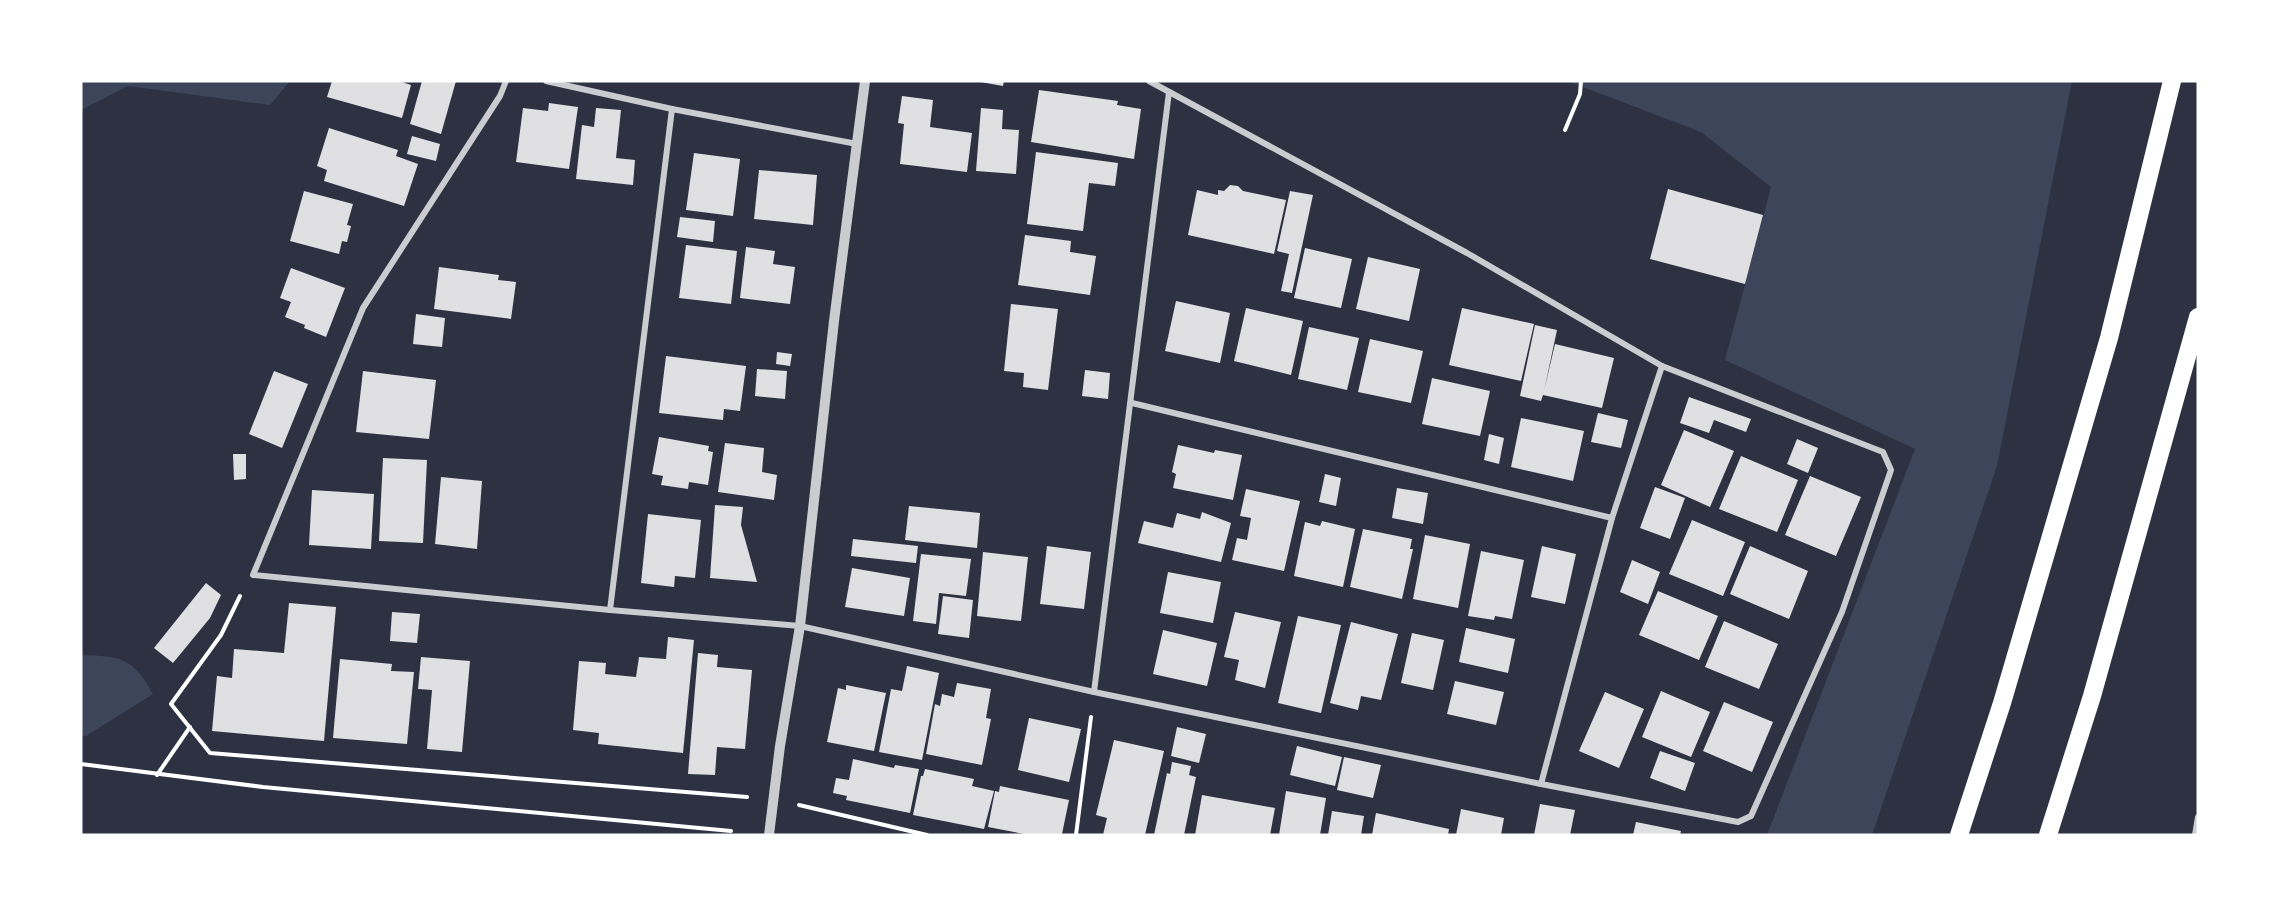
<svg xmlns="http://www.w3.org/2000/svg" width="2279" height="916" font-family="Georgia,serif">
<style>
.green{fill:#3c4559}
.building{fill:#e0e0e3}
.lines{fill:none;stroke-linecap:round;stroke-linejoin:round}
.path{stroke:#fff;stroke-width:4}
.minor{stroke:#caccd0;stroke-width:6}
.tertiary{stroke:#caccd0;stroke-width:10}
.motorway{stroke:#fff;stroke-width:18}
</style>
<rect width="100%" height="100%" fill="#2d3142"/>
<g class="green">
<polygon points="81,81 290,81 270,105 128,86 81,110"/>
<polygon points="1567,81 2072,81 1997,466 1872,835 1767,835 1915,449 1725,360 1771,187 1701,132"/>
<path d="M81,655C121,656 133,658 153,694L86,736L81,735Z"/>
</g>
<g class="building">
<polygon points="332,81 399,81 411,85 402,118 327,97"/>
<polygon points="422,81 456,81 441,134 410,124"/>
<polygon points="975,81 1004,81 1003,86"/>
<polygon points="1039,90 1118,101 1117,105 1141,109 1134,159 1031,142"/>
<polygon points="902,96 933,100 930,127 972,133 967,172 900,164 904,124 898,123"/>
<polygon points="549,103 578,107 569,169 516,162 523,108 548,111"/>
<polygon points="596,108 621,110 616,158 635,160 633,185 576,179 582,125 594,127"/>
<polygon points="981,108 1003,110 1002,129 1019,130 1016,174 976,171"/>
<polygon points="329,128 398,150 396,156 418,164 404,206 324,181 327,170 317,166"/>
<polygon points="412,136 440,144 436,161 407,154"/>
<polygon points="1036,152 1118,163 1115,186 1089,183 1083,231 1027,224"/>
<polygon points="694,153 740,159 733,216 686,210"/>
<polygon points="759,170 817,175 813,225 754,219"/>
<polygon points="1230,185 1238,186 1243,191 1286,200 1274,254 1188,235 1197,190 1218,195 1218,190 1224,191"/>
<polygon points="1668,189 1763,215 1745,284 1650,259"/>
<polygon points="304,191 353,204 347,225 351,226 347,242 342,241 339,254 290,241"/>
<polygon points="1290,191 1313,195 1292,293 1281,291 1289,254 1277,251"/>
<polygon points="680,217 715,221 713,242 677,237"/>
<polygon points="1025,235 1071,241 1070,252 1096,256 1090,295 1018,285"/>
<polygon points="686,245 737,251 731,304 679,298"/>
<polygon points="746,247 775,251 773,264 795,267 790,304 740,298"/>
<polygon points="1305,248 1352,259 1341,308 1294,298"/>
<polygon points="1368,257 1420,269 1409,321 1356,309"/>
<polygon points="439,267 499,275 498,280 516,282 511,319 434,309"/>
<polygon points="291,268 345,288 326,337 304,328 305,325 285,317 291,302 280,298"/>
<polygon points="1176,301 1230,313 1220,363 1165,351"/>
<polygon points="1011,304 1058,309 1048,390 1023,387 1024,373 1004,371"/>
<polygon points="1246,308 1303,321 1291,375 1234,361"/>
<polygon points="1462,308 1534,324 1521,381 1449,365"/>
<polygon points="416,314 445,318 442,347 413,344"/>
<polygon points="1535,325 1557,330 1544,391 1555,344 1614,358 1602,408 1543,395 1541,401 1520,396"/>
<polygon points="1309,327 1359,338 1347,390 1298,379"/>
<polygon points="1370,339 1423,351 1411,403 1358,392"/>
<polygon points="777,352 792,354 790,366 776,364"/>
<polygon points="666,356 746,366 740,411 724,409 723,420 659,413"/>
<polygon points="757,369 787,371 785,399 755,396"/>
<polygon points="1085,370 1110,373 1108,399 1082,396"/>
<polygon points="274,371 308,384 282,448 249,434"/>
<polygon points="363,371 436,380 429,439 356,432"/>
<polygon points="1432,378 1490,391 1480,436 1422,424"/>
<polygon points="1689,397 1751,419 1746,432 1714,420 1709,433 1680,423"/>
<polygon points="1598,413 1628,420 1621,448 1591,442"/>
<polygon points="1521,418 1584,431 1573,481 1511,467"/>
<polygon points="1684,430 1734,451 1710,507 1661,485"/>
<polygon points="1489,434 1504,438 1499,464 1484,460"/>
<polygon points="659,437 709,446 708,451 713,452 708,485 689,482 688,489 661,485 663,476 652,474"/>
<polygon points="1797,439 1818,448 1808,473 1787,464"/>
<polygon points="725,443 764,448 762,472 777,475 774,500 718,492"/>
<polygon points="1178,445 1214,453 1215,450 1242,455 1233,500 1173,488 1176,474 1172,472"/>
<polygon points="233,454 246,454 246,479 234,480"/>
<polygon points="1741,456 1798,480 1777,532 1719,509"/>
<polygon points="383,458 427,460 423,543 379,541"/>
<polygon points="1325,474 1341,478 1336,506 1319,502"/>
<polygon points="1810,476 1861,497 1836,556 1785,535"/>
<polygon points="441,477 482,481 477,549 435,544"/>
<polygon points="1655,487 1685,498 1670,539 1640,528"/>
<polygon points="1397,488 1428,493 1423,524 1392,518"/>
<polygon points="1246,489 1300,501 1284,571 1232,560 1237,538 1247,540 1251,518 1240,516"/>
<polygon points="312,490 374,494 371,549 309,545"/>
<polygon points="715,505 743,507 741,525 757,582 710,578"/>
<polygon points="909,506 980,513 977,548 905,540"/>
<polygon points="1202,512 1231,523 1221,562 1138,543 1144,521 1173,528 1177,513 1200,519"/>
<polygon points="648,514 701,520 695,578 675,576 674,587 641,583"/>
<polygon points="1692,520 1745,542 1723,596 1669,574"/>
<polygon points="1322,521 1355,529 1343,587 1294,576 1305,522 1320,526"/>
<polygon points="1363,529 1412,539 1410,549 1413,549 1402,599 1350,587"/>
<polygon points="1425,535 1470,544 1458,608 1413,599"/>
<polygon points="853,539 918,546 916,563 851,556"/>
<polygon points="1047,546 1091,552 1084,609 1040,604"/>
<polygon points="1542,546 1576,554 1565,604 1531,597"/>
<polygon points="1750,546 1808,571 1789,619 1730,594"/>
<polygon points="1481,551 1524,560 1512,619 1495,616 1494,620 1468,616"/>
<polygon points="983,552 1028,557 1021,621 977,616"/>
<polygon points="921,554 971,559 966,596 939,593 936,624 913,621"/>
<polygon points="1632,560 1660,572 1648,604 1620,592"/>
<polygon points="852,568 910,578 904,616 845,607"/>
<polygon points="1168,572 1221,582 1213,623 1160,613"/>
<polygon points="206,583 221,595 210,618 173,663 154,648"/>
<polygon points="1658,591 1718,616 1699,660 1639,635"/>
<polygon points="943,596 973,600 969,638 938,634"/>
<polygon points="289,603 336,607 324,741 212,731 217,676 232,678 234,649 284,653"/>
<polygon points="392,612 420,614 417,643 390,641"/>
<polygon points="1235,612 1281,622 1265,688 1235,680 1239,660 1224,657"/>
<polygon points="1298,616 1341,625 1321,713 1278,703"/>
<polygon points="1724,621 1778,644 1759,689 1705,667"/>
<polygon points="1351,622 1398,634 1381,700 1361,696 1358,710 1330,703"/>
<polygon points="1466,628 1515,639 1508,673 1459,662"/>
<polygon points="1163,630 1217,643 1207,686 1153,674"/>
<polygon points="1412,633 1444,640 1433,690 1401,683"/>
<polygon points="668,637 694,640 683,753 598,744 599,733 573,730 579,661 606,663 605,674 636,677 639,657 666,659"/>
<polygon points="698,653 718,655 717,667 752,670 745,749 717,747 715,775 688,774"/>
<polygon points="421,657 470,661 462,752 427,749 432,690 418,689"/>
<polygon points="340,659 392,664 391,671 414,672 407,744 333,738"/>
<polygon points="907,666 939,673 922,760 879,752 891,689 902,691"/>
<polygon points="1455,681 1504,692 1496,725 1447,714"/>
<polygon points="957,683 991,689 986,718 991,719 982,765 926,754 935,704 940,706 942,694 954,697"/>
<polygon points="846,685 886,693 874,751 827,742 838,688 846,690"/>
<polygon points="1661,691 1710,712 1691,757 1642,737"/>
<polygon points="1605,692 1644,709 1619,768 1579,751"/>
<polygon points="1724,702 1773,722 1752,772 1703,751"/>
<polygon points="1029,718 1081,729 1069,782 1018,770"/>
<polygon points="1177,727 1206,734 1199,763 1171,756"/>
<polygon points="1114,740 1164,751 1145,835 1103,835 1107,818 1096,815"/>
<polygon points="1297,746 1342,757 1335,786 1290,775"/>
<polygon points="1660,751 1695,763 1685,791 1650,778"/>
<polygon points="1344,757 1381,765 1373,798 1337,790"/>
<polygon points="853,759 894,768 895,765 919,769 910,813 846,800 847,796 833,793 836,778 849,780"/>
<polygon points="1172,762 1191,766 1189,775 1196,777 1184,835 1154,835 1167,773 1170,774"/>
<polygon points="925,769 974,779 972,786 994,791 984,829 913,815 921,776 923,776"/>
<polygon points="1000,786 1069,800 1062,834 1029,835 988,827 995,791 999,792"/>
<polygon points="1286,791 1326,798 1320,835 1279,835"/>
<polygon points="1202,795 1275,808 1270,835 1195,835"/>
<polygon points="1540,804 1575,810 1570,835 1534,835"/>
<polygon points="1461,809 1504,818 1501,835 1456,835"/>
<polygon points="1332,811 1364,816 1361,835 1328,835"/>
<polygon points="1376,813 1449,829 1448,835 1372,835"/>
<polygon points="1636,822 1681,831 1680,835 1633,835"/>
</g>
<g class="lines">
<g class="path">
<polyline points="1565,130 1580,94 1581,81"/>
<polyline points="240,596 221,635 171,704 210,753 747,797"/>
<polyline points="81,764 263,787 731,831"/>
<polyline points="157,775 190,727"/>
<polyline points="799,805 927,835"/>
<polyline points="1076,835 1091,717"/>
</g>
<g class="minor">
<polyline points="506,81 500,96 363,308 253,575 610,610 800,626 1094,692 1541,784 1738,822 1751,816 1842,612 1891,470 1883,452 1662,366 1467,253 1149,81"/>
<polyline points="546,81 672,109 857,144"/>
<polyline points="1132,403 1612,518"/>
<polyline points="610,610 672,109"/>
<polyline points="1094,692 1169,92"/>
<polyline points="1541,784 1612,518 1662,366"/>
<polyline points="2195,835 2198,817"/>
</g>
<polyline class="tertiary" points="769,835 780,746 800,626 834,321 865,81"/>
<g class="motorway">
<polyline points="1959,835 2002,703 2109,338 2172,81"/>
<polyline points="2048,835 2092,696 2198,317"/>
</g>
</g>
<rect width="2279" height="916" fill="none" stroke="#ffffff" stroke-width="165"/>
</svg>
